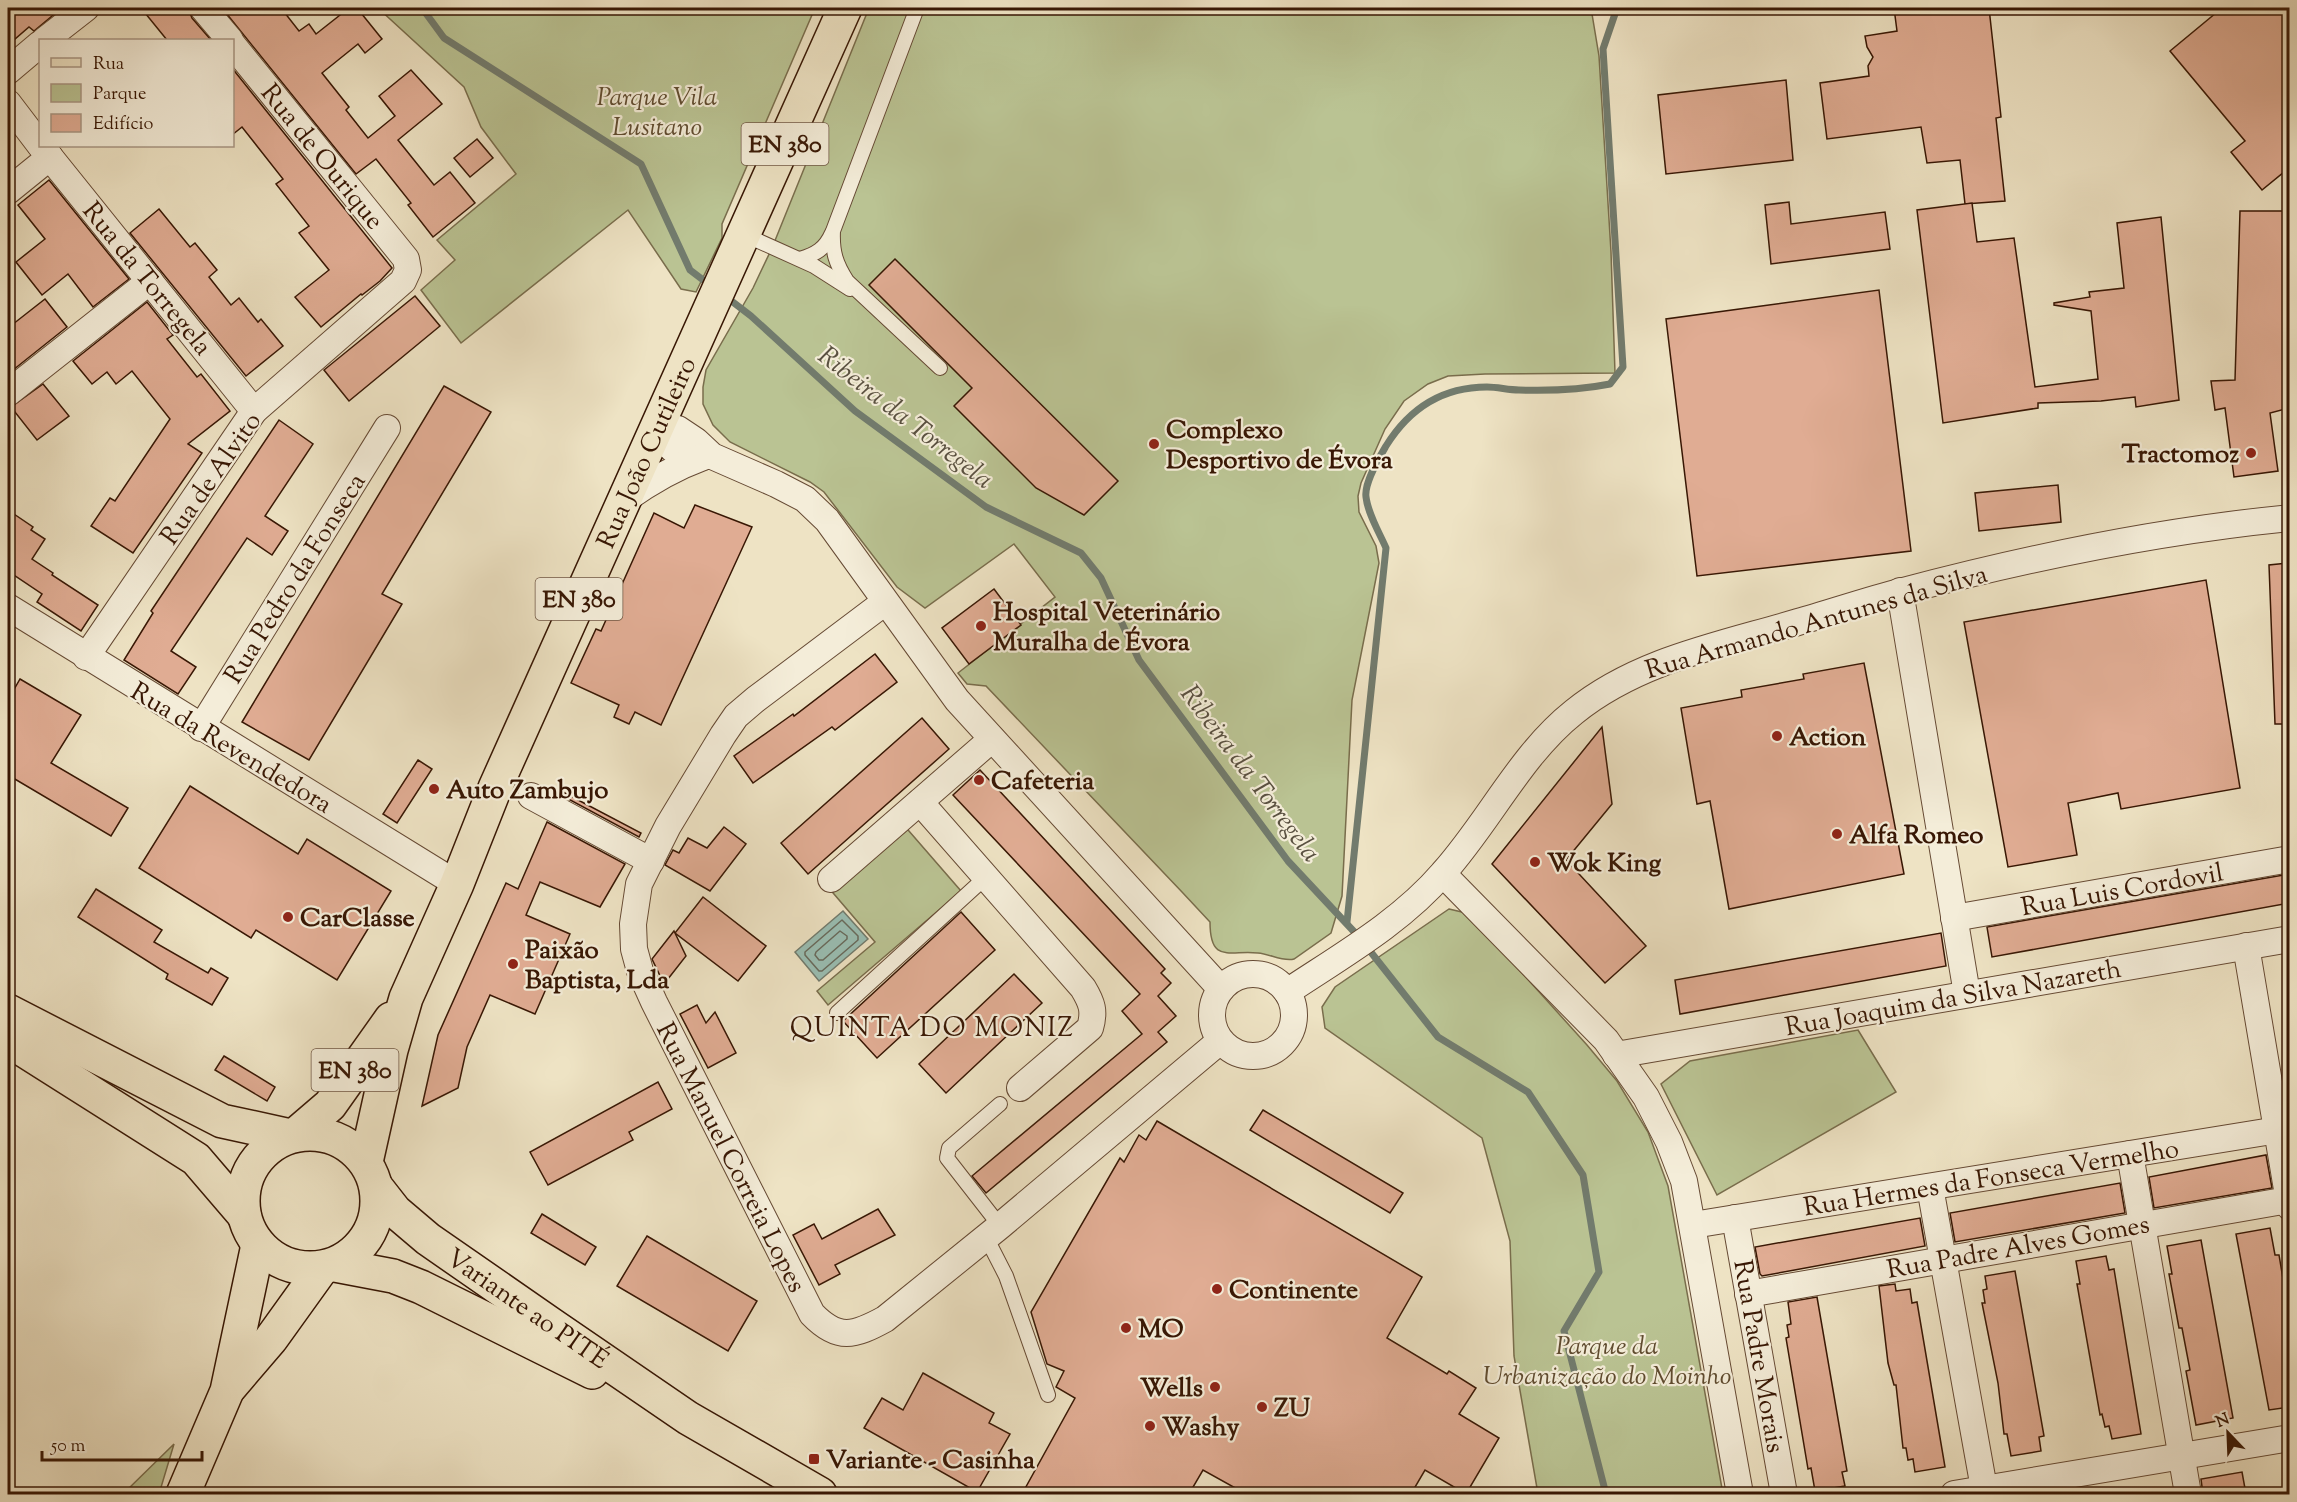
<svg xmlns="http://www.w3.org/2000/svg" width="2297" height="1502" font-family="'Sorts Mill Goudy',serif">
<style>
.green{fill:#bac393;stroke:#796d4c;stroke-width:1.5}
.water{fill:#99beb3;stroke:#727b6d;stroke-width:1.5}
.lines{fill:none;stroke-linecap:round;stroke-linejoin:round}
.shore{stroke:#686a5c;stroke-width:1.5}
.stream{stroke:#727b6d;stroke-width:7}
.building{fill:#e0ac93;stroke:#381704;stroke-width:1.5}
.service-casing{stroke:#664a34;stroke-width:16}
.minor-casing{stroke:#664a34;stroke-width:28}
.primary-casing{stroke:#381704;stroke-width:36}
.service{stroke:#f4edd9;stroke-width:14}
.minor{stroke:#f4edd9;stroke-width:26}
.primary{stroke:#eee3c4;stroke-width:33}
.poi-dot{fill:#8f2418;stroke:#f4edd9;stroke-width:2}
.labels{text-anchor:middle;stroke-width:4.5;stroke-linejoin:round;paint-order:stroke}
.shield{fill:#f4edd9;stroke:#705744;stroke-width:1.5}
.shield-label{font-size:24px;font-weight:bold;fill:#381704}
.park-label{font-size:26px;font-style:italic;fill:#5f4b2f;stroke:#f4edd9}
.street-label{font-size:26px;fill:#381704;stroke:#f4edd9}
.poi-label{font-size:26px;font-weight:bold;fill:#381704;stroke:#f4edd9;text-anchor:start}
.water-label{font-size:27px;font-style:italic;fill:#5a5141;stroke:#f4edd9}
.neighbourhood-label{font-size:27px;letter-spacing:1.5px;fill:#381704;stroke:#f4edd9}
</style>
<rect width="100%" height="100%" fill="#eee3c4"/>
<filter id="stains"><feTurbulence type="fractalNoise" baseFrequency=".00333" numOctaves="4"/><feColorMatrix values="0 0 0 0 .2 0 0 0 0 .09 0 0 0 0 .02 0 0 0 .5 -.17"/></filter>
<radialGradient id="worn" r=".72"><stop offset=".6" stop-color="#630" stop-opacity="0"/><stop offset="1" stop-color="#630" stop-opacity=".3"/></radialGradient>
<g class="green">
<polygon points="378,8 815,8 722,224 722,238 696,292 681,289 628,210 461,343 421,290 455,260 437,240 516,174 481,127 464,87"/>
<path d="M869,8H1591L1599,56L1611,252L1615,373L1485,374L1448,376L1428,384L1404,401L1385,429L1361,483L1358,496L1359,512L1376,546L1379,563L1352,700L1342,896L1331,933L1294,959C1283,962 1270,954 1258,953C1229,950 1210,964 1210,922L1182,892L986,686L967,684L958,673L1055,597L1014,544L925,608L897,587L824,492L810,482L730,442L713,425L703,404V387L706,370L753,288L772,248Z"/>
<polygon points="902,823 961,891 828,1005 817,991 875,942 828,887"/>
<polygon points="1449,909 1466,913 1486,933 1587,1045 1617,1081 1648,1132 1668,1186 1723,1494 1538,1494 1514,1356 1510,1241 1482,1138 1325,1028 1322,1007 1335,987"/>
<polygon points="1858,1030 1896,1092 1717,1195 1661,1084 1690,1061"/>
<polygon points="174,1444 159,1494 123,1494"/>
</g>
<polygon class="water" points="843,911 868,939 819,981 795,952"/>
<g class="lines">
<g class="shore">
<polygon points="842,920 858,936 858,940 822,971 819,971 805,955 805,952"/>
<polygon points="840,931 847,936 847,939 823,960 819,960 815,955 816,952"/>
</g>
<g class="stream">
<polyline points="422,8 444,38 641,164 690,270 711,286"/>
<polyline points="725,296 751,316 855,411 986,507 1081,553 1101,578 1139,660 1288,861 1359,937"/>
<path d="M1347,922L1386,548C1379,532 1368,514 1366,497C1364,483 1379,458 1386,446C1409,409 1442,387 1487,387C1498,387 1508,390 1519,390C1550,391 1580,390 1610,384L1623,367L1603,49L1617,8"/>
<polyline points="1366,946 1438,1037 1528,1092 1583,1175 1599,1272 1564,1331 1606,1494"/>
</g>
</g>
<g class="building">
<polygon points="8,8 55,8 58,11 34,31 29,27 8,45"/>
<polygon points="141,8 188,8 192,18 211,40 167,40"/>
<polygon points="222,8 281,8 299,31 309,24 316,34 349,8 357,8 382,39 365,53 358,44 322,73 349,107 346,110 368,138 395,116 379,96 411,70 442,104 398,140 434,185 450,172 475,203 433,237 408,205 411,203 376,159 356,174"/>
<polygon points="1894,8 1989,8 2001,117 1996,118 2005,201 1965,204 1960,160 1927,163 1921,127 1827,139 1820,83 1869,76 1868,66 1873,57 1867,47 1865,36 1897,31"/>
<polygon points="2222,8 2289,8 2289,168 2262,190 2231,152 2245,141 2170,51"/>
<polygon points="232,68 392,268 380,281 362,295 361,294 321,327 295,297 329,270 299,233 309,226 276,184 283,179 242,127 232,135"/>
<polygon points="1786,80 1793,160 1666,174 1658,95"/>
<polygon points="477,139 493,158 470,177 454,158"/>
<polygon points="49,180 129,279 93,307 68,274 42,295 16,262 45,239 18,205"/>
<polygon points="1789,202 1791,224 1885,212 1890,249 1771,264 1765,205"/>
<polygon points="1972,203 1977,242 2014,238 2035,387 2098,379 2091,311 2054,305 2054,303 2090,297 2089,292 2124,288 2117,223 2161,217 2179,400 2136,407 2135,397 2101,401 2038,403 2038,408 1943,423 1917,210"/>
<polygon points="159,209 190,247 195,243 217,270 209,277 231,305 239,298 258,322 261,319 283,346 246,376 130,233"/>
<polygon points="2240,211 2289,211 2289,408 2270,413 2278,471 2234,477 2225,408 2215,410 2211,381 2235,380"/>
<polygon points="895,259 1118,481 1084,515 1036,488 954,406 972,388 869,285"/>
<polygon points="1879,290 1911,551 1697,576 1666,319"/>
<polygon points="415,296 440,326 349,401 324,370"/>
<polygon points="45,299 67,327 8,374 8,328"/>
<polygon points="147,302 173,335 167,339 197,377 201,374 230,411 188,444 202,453 133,553 91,526 110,498 115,501 170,419 132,371 116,384 107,372 92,384 73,361"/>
<polygon points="43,384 69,416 37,440 11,407"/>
<polygon points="444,386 491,412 382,594 402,604 309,760 242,722"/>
<polygon points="279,420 313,444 265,516 288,531 272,555 247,538 171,651 196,667 178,694 124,660 153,613 151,611"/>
<polygon points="2058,485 2061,522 1979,531 1975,493"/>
<polygon points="695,505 752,527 661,725 635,712 629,724 614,717 619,705 571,683 596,629 601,631 654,513 684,528"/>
<polygon points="8,510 33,527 31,530 45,539 32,559 53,573 52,575 98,605 81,631 37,602 42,594 8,571"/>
<polygon points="2289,563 2289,724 2275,724 2269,565"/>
<polygon points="2206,580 2240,788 2121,809 2118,793 2068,803 2077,855 2008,867 1964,622"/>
<polygon points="994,589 1021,625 969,664 942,628"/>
<polygon points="875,654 897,682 835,730 832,727 753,783 734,756 793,714 794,716"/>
<polygon points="1864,663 1904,874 1729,909 1710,801 1697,804 1681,708 1742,697 1741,690 1804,679 1803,674"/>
<polygon points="20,679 81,715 51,763 128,808 111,836 8,775 8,700"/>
<polygon points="922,718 949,749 808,874 781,843"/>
<polygon points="1602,727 1612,804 1566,860 1646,946 1605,983 1492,864"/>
<polygon points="418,760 432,769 397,823 383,814"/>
<polygon points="980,770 1165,969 1161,973 1171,983 1158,996 1176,1016 1158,1032 1167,1042 986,1193 972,1176 1142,1034 1122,1011 1140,994 953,795"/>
<polygon points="190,786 298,854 307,839 391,891 337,980 256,930 251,938 139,868"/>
<polygon points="561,791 641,833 639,837 559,794"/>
<polygon points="547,822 625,864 600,907 540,882 526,915 570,934 535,1014 490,995 467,1047 458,1088 422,1106 438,1035 506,883 518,889"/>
<polygon points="724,827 746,844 710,891 665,865 673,850 679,853 688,838 707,848"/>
<polygon points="2289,874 2289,903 1992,957 1987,927"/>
<polygon points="96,889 162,930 154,942 208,973 211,968 228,978 212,1005 166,979 168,974 78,917"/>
<polygon points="703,897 766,946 738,981 675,933"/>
<polygon points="961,912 995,950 877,1058 843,1021"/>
<polygon points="674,931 686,956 664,984 652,959"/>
<polygon points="1941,933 1946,966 1680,1014 1675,980"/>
<polygon points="1014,974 1042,1003 946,1093 919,1064"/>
<polygon points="697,1005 706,1023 715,1012 736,1053 708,1068 680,1014"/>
<polygon points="224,1056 275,1087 267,1101 215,1070"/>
<polygon points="658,1082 672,1109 629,1132 633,1140 548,1185 530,1152"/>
<polygon points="1263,1110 1403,1193 1390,1213 1250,1130"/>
<polygon points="1157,1121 1422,1277 1387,1338 1447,1374 1449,1371 1476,1388 1459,1414 1499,1438 1466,1494 1425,1470 1411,1494 1246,1494 1203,1470 1189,1494 1022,1494 1075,1398 1056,1387 1064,1371 1047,1364 1031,1312 1120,1158 1124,1162 1139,1135 1146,1140"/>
<polygon points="2266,1155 2272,1188 2154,1208 2149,1177"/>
<polygon points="2120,1183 2125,1213 1955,1242 1950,1213"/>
<polygon points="878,1209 895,1235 835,1265 840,1274 819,1285 793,1235 814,1224 822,1239"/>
<polygon points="542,1214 596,1247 585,1265 531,1233"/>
<polygon points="1920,1218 1925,1246 1762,1276 1760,1274 1755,1247"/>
<polygon points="2270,1228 2275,1255 2279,1255 2288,1309 2285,1309 2289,1333 2289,1407 2269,1410 2236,1234"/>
<polygon points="647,1236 757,1301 728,1351 617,1286"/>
<polygon points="2201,1240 2233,1418 2196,1425 2186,1371 2190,1370 2182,1328 2179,1328 2169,1274 2172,1274 2167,1246"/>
<polygon points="2106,1256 2109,1270 2114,1269 2141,1434 2112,1439 2109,1426 2105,1427 2102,1414 2100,1415 2077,1284 2080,1284 2076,1261"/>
<polygon points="2015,1271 2044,1436 2039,1437 2041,1451 2011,1456 2007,1434 2004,1434 1998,1383 1982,1303 1985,1303 1983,1290 1987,1289 1985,1276"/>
<polygon points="1895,1284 1896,1291 1910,1289 1912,1303 1917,1302 1945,1467 1915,1472 1913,1459 1908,1460 1906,1448 1903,1448 1896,1385 1894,1385 1888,1363 1879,1286"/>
<polygon points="1817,1297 1847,1471 1842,1472 1845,1486 1815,1491 1811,1468 1808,1469 1786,1338 1789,1337 1787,1325 1791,1324 1788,1302"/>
<polygon points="923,1373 994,1413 989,1423 1010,1434 977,1492 864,1428 882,1398 903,1410"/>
<polygon points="2242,1472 2246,1494 2203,1494 2201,1479"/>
</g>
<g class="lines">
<defs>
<g id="service">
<path d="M917,8L833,231C832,252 836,264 847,281L940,368"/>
<polyline points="743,234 814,266 850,289"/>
<path d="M800,259C816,254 825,249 832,233"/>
<polyline points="837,1013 986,877"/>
<polyline points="1000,1226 947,1158 949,1148 1000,1104"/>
<polyline points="986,1237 1006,1276 1048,1395"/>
</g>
<g id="minor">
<polyline points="203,8 230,40"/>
<polyline points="45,40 86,8"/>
<polyline points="8,71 40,44"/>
<polyline points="8,103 40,145"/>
<polyline points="41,146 254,411"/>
<polyline points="8,191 50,157"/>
<polyline points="8,393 150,281"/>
<polyline points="657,425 678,429 696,441 712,456 776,484 805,499 827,520 957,700 1221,989"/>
<path d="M657,425C668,450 678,459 707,456"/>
<path d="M623,501C649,482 673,468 703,457"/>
<polyline points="1900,591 1967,994"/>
<path d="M885,602L756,699L736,716L723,735L668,826L639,884L633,924L634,949L640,971L654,1002L812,1314C838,1341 854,1336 885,1319L1000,1226L1220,1041"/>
<polyline points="8,607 457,884"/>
<polyline points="86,657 254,411 403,281 408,270 406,259 232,44"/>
<polyline points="201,728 387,428"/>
<polyline points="531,796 651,861"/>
<path d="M920,802L1083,988C1092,1003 1095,1011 1090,1028L1020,1088"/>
<polyline points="1443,874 1606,1040 1646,1097 1669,1142 1684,1181 1740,1494"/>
<polyline points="831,879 992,739"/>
<polyline points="1954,918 2290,859"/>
<polyline points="2246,946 2290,1207"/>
<circle cx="1253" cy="1015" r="41"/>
<path d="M1287,992C1341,956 1401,922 1443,873C1489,822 1520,755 1574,712C1638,660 1721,645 1798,622C1833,612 1868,600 1903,591C2031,557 2158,531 2290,518"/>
<polyline points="1616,1055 2290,939"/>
<polyline points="2130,1154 2188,1494"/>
<polyline points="1930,1187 1985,1494"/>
<polyline points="1735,1218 1784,1494"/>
<polyline points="1693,1225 2290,1128"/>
<polyline points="1748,1294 2288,1200"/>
<polyline points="1954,1494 2290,1438"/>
</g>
<g id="primary">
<polyline points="8,1011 222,1121 291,1136"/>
<polyline points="8,1040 196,1159 244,1215"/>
<circle cx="310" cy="1201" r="67"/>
<polyline points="295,1135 330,1105 391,1019"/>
<path id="s1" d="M366,1162L391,1050L406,998L457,884L495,788L845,8"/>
<path id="s2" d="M377,1188L395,1211L428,1239L552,1325L688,1418L820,1494"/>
<polyline points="335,1265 393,1276 421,1287 592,1372"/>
<polyline points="230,1387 271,1339 322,1268"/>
<polyline points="183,1494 227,1391 258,1245"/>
</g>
</defs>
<use href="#service" class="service-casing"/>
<use href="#minor" class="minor-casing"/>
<use href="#primary" class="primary-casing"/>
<use href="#service" class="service"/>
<use href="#minor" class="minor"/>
<use href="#primary" class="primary"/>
</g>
<g class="poi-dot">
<circle cx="1154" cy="444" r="6"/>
<circle cx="2251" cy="453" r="6"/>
<circle cx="981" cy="626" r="6"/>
<circle cx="1777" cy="736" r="6"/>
<circle cx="979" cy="780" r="6"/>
<circle cx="434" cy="789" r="6"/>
<circle cx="1837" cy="834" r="6"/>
<circle cx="1535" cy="862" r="6"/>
<circle cx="288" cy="917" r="6"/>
<circle cx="513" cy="964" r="6"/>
<circle cx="1217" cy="1289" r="6"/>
<circle cx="1126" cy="1328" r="6"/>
<circle cx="1215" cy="1387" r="6"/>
<circle cx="1262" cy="1407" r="6"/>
<circle cx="1150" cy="1426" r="6"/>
<rect x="808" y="1453" width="12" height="12" rx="3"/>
</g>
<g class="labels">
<g class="shield">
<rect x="741.5" y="123" width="87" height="42" rx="4.5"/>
<rect x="535.5" y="578" width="87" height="42" rx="4.5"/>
<rect x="311.5" y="1049" width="87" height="42" rx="4.5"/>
</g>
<g class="shield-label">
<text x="785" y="152">EN 380</text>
<text x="579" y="607">EN 380</text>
<text x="355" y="1078">EN 380</text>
</g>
<g class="park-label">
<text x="657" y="105">Parque Vila<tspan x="657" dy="30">Lusitano</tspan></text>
<text x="1607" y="1354">Parque da<tspan x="1607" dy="30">Urbanização do Moinho</tspan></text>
</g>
<g class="street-label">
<text transform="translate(323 156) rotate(51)" y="9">Rua de Ourique</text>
<text transform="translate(148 278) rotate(51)" y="9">Rua da Torregela</text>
<text dy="9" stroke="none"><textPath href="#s1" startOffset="765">Rua João Cutileiro</textPath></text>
<text transform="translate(210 478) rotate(-55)" y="9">Rua de Alvito</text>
<text transform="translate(294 578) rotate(-58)" y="9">Rua Pedro da Fonseca</text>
<text transform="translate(1816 621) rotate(-16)" y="9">Rua Armando Antunes da Silva</text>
<text transform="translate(232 747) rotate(31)" y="9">Rua da Revendedora</text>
<text transform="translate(2122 889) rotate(-10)" y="9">Rua Luis Cordovil</text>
<text transform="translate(1953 997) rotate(-10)" y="9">Rua Joaquim da Silva Nazareth</text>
<text transform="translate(732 1157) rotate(63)" y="9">Rua Manuel Correia Lopes</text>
<text transform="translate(1991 1177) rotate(-9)" y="9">Rua Hermes da Fonseca Vermelho</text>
<text transform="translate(2018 1246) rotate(-10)" y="9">Rua Padre Alves Gomes</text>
<text dy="9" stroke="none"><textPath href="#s2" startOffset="194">Variante ao PITÉ</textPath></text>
<text transform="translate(1760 1356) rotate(80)" y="9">Rua Padre Morais</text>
</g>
<g class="poi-label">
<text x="1166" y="438">Complexo<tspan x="1166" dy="30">Desportivo de Évora</tspan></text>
<text x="2239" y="462" text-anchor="end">Tractomoz</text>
<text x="993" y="620">Hospital Veterinário<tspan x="993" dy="30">Muralha de Évora</tspan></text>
<text x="1789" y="745">Action</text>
<text x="991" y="789">Cafeteria</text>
<text x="446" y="798">Auto Zambujo</text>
<text x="1849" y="843">Alfa Romeo</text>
<text x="1547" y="871">Wok King</text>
<text x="300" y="926">CarClasse</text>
<text x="525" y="958">Paixão<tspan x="525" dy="30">Baptista, Lda</tspan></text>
<text x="1229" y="1298">Continente</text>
<text x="1138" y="1337">MO</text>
<text x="1203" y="1396" text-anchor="end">Wells</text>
<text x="1274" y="1416">ZU</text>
<text x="1162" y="1435">Washy</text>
<text x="826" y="1468">Variante - Casinha</text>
</g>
<g class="water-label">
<text transform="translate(906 417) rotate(38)" y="9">Ribeira da Torregela</text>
<text transform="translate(1251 773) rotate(53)" y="9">Ribeira da Torregela</text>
</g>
<g class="neighbourhood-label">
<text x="932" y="1036">QUINTA DO MONIZ</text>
</g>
</g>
<rect width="2297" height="1502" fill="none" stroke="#eee3c4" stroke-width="30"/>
<rect x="9" y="9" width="2279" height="1484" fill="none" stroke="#381704" stroke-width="3"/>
<rect x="15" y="15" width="2267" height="1472" fill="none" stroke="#381704" stroke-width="1.5"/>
<rect x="39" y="39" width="195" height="108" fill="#f4edd9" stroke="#a99784" stroke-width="1.5"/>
<rect x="51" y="58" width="30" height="9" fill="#eee3c4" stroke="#a99784" stroke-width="1.5"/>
<text x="93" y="69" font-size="18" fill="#381704">Rua</text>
<rect x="51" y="84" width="30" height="18" fill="#bac393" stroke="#a99784" stroke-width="1.5"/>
<text x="93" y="99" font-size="18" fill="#381704">Parque</text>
<rect x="51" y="114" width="30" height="18" fill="#e0ac93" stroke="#a99784" stroke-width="1.5"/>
<text x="93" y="129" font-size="18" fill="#381704">Edifício</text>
<g transform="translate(2228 1433) rotate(337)" stroke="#f4edd9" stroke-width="4.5" paint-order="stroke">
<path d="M0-4.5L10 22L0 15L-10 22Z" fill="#381704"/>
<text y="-9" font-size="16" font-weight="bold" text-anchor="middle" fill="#381704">N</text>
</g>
<path d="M42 1451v9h160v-9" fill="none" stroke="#381704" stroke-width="3"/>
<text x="51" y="1451" font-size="18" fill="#381704" stroke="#f4edd9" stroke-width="4.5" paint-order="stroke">50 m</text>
<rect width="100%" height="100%" filter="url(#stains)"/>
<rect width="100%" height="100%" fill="url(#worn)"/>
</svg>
